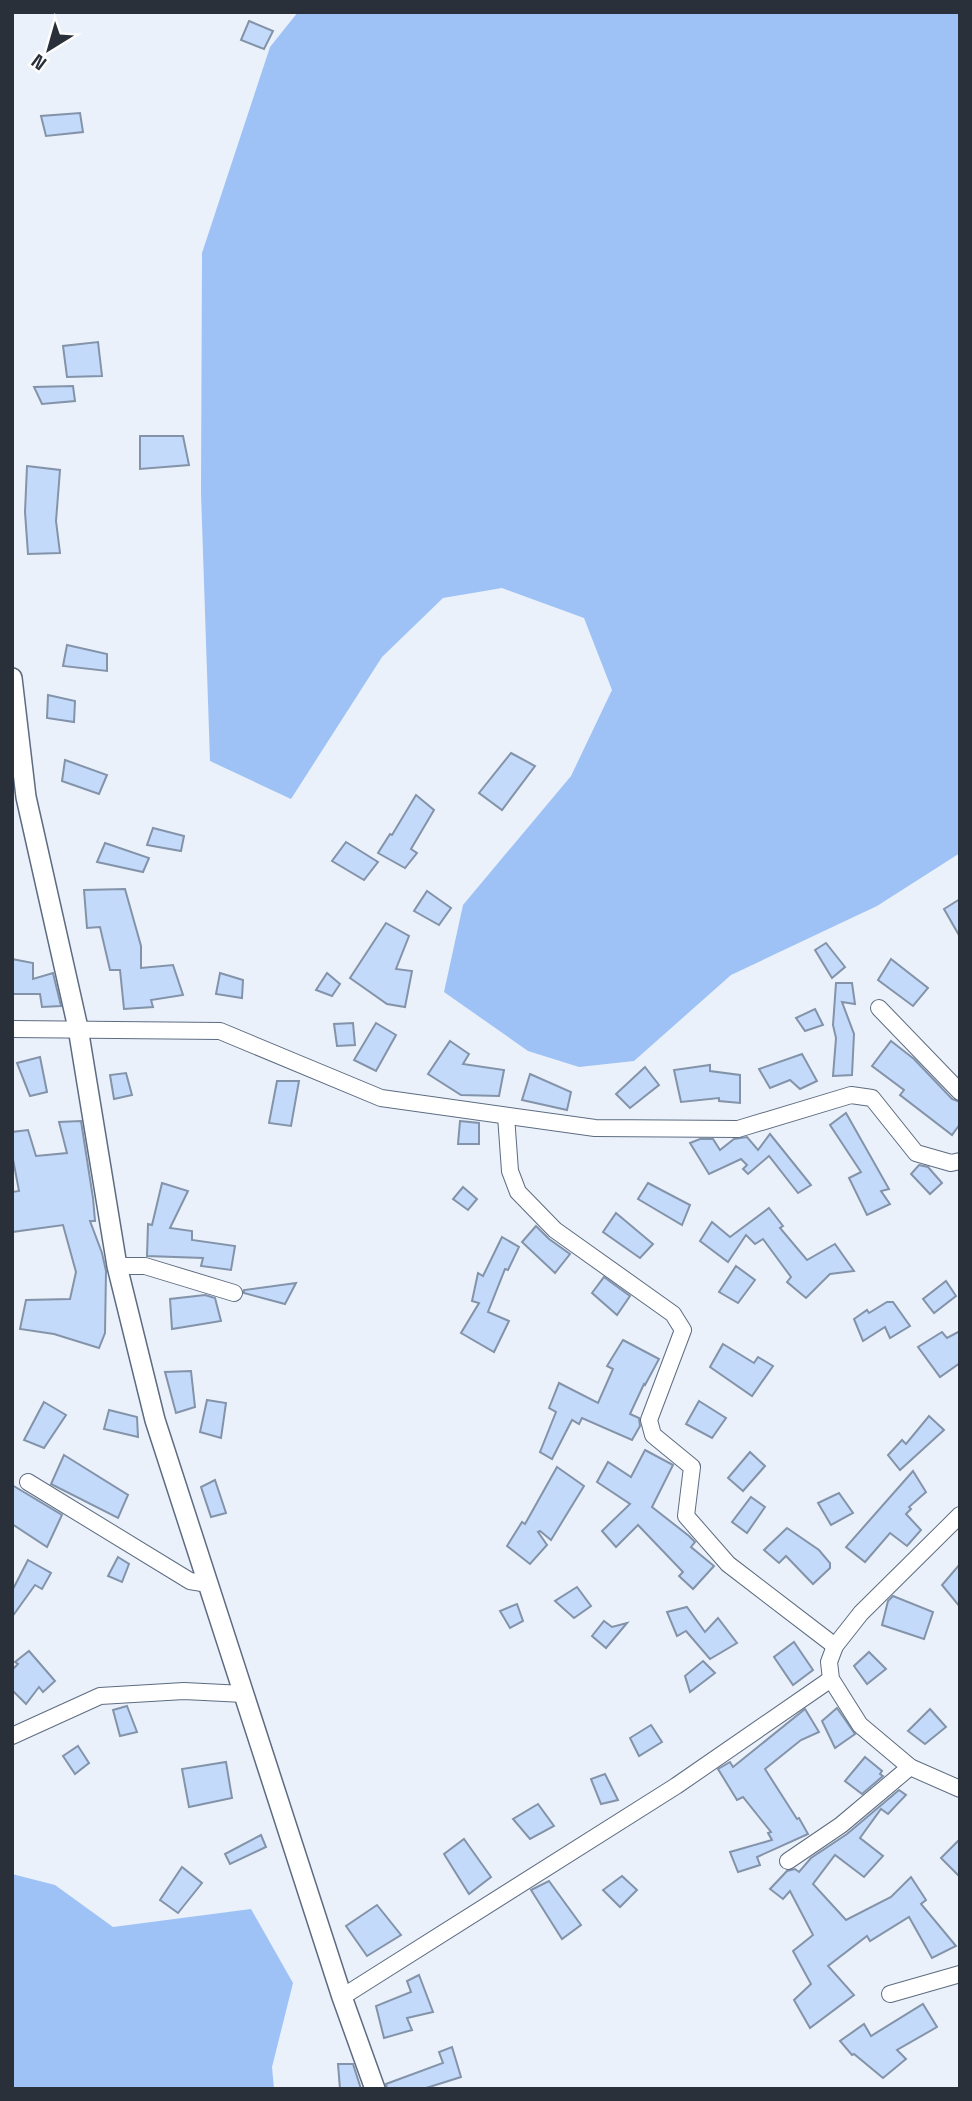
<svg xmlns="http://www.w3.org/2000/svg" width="972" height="2101" font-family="'Space Grotesk',sans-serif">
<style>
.green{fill:#9ec2f5}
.building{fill:#c4dafa;stroke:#8393a9;stroke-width:2}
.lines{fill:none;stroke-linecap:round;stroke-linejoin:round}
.minor-casing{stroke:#5d6c81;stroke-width:18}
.tertiary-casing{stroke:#5d6c81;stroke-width:22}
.minor{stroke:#fff;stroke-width:16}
.tertiary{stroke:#fff;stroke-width:19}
</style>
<rect width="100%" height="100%" fill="#eaf1fa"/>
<g class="green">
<polygon points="298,12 960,12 960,853 877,906 731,975 634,1061 579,1067 528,1051 444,992 463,905 571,776 612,690 584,618 502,588 443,598 382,657 291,799 210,761 201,493 202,253 270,47"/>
<polygon points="12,1874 55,1885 113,1927 251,1909 293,1983 272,2067 274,2089 12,2089"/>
</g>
<g class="building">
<polygon points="249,21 273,31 264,49 241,40"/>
<polygon points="80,113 83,132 46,136 41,116"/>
<polygon points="98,342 102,376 67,377 63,346"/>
<polygon points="73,386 75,401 42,404 34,387"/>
<polygon points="140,436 183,436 189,465 140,469"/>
<polygon points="27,466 60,470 56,521 60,553 28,554 25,512"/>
<polygon points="67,645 107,654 107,671 63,666"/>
<polygon points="48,695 75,701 74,722 47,718"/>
<polygon points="511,753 535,766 502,810 479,793"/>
<polygon points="65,760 107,775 99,794 62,781"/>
<polygon points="416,795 434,810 411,849 417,853 405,868 378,853 390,834 392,835"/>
<polygon points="153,828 184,836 181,851 147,845"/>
<polygon points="346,842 378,862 364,880 332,861"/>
<polygon points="105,843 149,858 143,872 97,862"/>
<polygon points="125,889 141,946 141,968 173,965 183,995 151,1000 153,1007 124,1009 120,970 110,970 100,927 87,928 84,890"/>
<polygon points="427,891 451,908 439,925 414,911"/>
<polygon points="960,899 960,937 944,909"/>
<polygon points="386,923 409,936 396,969 412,971 405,1007 387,1004 350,978"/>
<polygon points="826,943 845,967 832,978 815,950"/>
<polygon points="12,959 33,963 33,979 53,973 61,1006 42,1007 40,994 12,994"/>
<polygon points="891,959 928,988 913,1006 878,980"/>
<polygon points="220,973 243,980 242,998 216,994"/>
<polygon points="327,973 340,984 332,996 316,990"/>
<polygon points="836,983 852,983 855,1004 842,1002 854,1034 852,1075 833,1076 836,1038 833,1025"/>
<polygon points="815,1009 823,1025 805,1031 796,1018"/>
<polygon points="353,1023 355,1045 337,1046 334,1024"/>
<polygon points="376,1023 396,1035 376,1071 354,1060"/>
<polygon points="450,1041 469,1054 463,1064 504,1070 499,1096 461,1095 428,1074"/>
<polygon points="891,1041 914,1059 952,1099 960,1102 960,1124 952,1135 900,1095 904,1090 872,1066"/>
<polygon points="802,1054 817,1081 800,1089 790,1080 770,1088 759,1069"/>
<polygon points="40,1057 47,1092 30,1096 17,1063"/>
<polygon points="710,1065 710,1071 740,1075 740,1103 719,1101 719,1098 681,1102 674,1070"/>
<polygon points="645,1067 659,1085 630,1108 616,1094"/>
<polygon points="126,1073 132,1095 114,1099 110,1075"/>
<polygon points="530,1074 571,1092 567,1110 522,1100"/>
<polygon points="277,1081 299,1081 291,1126 269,1123"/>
<polygon points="846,1113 889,1189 881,1191 890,1204 867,1215 849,1178 861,1172 830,1125"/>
<polygon points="81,1121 93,1198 95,1221 90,1221 102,1253 106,1271 105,1333 99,1348 54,1334 20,1329 26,1300 70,1299 76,1272 63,1225 12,1232 12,1192 19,1191 12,1154 12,1132 28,1130 36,1156 67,1153 59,1122"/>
<polygon points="460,1121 479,1123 479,1144 458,1144"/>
<polygon points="770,1134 811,1185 798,1193 769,1156 748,1174 743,1169 747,1165 741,1159 709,1174 690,1143 700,1139 713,1139 720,1150 734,1139 747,1137 758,1150"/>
<polygon points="919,1165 928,1167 942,1183 930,1194 911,1174"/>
<polygon points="162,1183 188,1191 170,1228 192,1231 192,1240 235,1246 231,1270 201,1266 203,1258 147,1256 148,1224 152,1225"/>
<polygon points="648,1183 690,1205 682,1225 638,1199"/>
<polygon points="463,1187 477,1199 468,1210 453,1199"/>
<polygon points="769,1208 783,1226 780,1228 807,1260 835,1244 854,1271 830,1274 806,1298 787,1282 791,1277 763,1239 755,1244 746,1235 728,1262 700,1241 712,1222 730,1237"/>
<polygon points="616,1213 653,1244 640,1258 603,1232"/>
<polygon points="536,1226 549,1239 570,1254 555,1273 522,1242"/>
<polygon points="502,1237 519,1247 508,1270 505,1269 488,1312 509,1321 494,1352 461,1333 479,1303 472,1301 478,1273 483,1276"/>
<polygon points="736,1266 755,1280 738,1303 719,1292"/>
<polygon points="604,1277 630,1296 617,1315 592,1293"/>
<polygon points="946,1281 956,1296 934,1313 923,1299"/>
<polygon points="296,1283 285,1304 244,1293 244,1290"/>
<polygon points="205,1295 215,1298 221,1321 172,1329 170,1299"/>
<polygon points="887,1302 893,1302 910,1326 890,1338 885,1327 863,1341 854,1319 867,1310 869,1313"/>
<polygon points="960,1331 960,1363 940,1377 918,1347 942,1332 947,1338"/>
<polygon points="623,1340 659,1359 645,1385 644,1384 630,1414 639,1418 640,1426 632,1440 582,1418 579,1424 572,1420 552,1459 540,1452 556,1412 549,1408 559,1383 598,1403 613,1369 607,1366"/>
<polygon points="723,1344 754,1363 758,1357 773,1366 752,1396 710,1367"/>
<polygon points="191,1371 195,1407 176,1413 165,1372"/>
<polygon points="207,1400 226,1403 221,1438 200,1432"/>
<polygon points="699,1401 726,1418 712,1438 686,1424"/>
<polygon points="44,1402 66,1415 44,1448 24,1440"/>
<polygon points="109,1410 137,1417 138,1437 104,1429"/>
<polygon points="929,1416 944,1430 900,1470 888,1455 902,1440 906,1444"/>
<polygon points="645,1450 673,1465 652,1507 689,1536 695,1542 691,1547 714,1566 693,1589 679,1576 683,1572 638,1525 616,1547 602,1531 630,1504 597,1482 608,1462 631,1477"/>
<polygon points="750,1452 765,1466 743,1491 728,1478"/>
<polygon points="64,1455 128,1495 118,1518 51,1484"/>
<polygon points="557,1467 584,1486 551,1540 540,1531 538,1532 547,1545 530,1564 507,1546 522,1522 525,1524"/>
<polygon points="913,1471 926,1492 909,1507 911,1509 906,1514 921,1530 907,1546 890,1533 865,1562 846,1547"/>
<polygon points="215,1480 226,1513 211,1517 201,1487"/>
<polygon points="12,1485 62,1515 47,1547 12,1524"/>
<polygon points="839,1493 853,1513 831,1525 818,1503"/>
<polygon points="751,1497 765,1507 747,1533 732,1522"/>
<polygon points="787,1528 819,1550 830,1563 830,1568 813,1584 786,1556 779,1563 764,1550"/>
<polygon points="118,1557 129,1564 122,1582 108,1576"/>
<polygon points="28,1560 51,1573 42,1589 35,1585 12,1617 12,1591"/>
<polygon points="960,1564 960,1607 942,1585"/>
<polygon points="577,1587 591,1606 574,1618 555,1601"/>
<polygon points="893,1596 933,1612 924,1639 882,1625 888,1601"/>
<polygon points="517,1604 523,1621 510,1628 500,1611"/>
<polygon points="687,1607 705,1632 718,1618 737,1643 710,1659 686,1631 677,1636 667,1612"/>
<polygon points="604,1621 612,1627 627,1623 606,1648 592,1636"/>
<polygon points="794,1642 813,1670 793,1685 774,1657"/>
<polygon points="29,1651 55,1681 43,1692 39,1687 26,1704 12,1690 12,1670 18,1664 15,1662"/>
<polygon points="869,1652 886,1669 867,1684 854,1666"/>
<polygon points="703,1661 715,1673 690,1692 685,1676"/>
<polygon points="127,1706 137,1732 120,1736 113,1710"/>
<polygon points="837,1708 855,1734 835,1748 822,1721"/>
<polygon points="805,1709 819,1732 801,1740 765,1769 797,1819 799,1818 808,1834 757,1857 760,1865 738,1872 730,1852 772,1840 768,1833 771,1832 743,1797 737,1800 718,1769 730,1762 733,1767"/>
<polygon points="930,1709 946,1727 925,1744 908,1731"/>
<polygon points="651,1725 662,1742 639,1756 630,1738"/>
<polygon points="78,1746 89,1763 75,1774 63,1756"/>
<polygon points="865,1757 882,1771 880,1774 883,1776 862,1794 845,1781"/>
<polygon points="226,1762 232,1798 189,1807 182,1769"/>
<polygon points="605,1774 618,1800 601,1804 591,1779"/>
<polygon points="899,1790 906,1795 888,1814 881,1809 860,1838 883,1856 864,1877 835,1855 813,1884 846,1920 891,1897 911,1877 926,1900 921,1904 956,1946 932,1958 909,1917 870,1941 867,1936 828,1966 854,1995 810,2028 794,2000 811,1984 793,1951 813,1935 790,1891 783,1899 770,1889 787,1871 795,1869 799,1872 811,1858 847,1834"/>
<polygon points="538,1804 554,1826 530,1839 513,1819"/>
<polygon points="261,1835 266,1847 230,1864 225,1854"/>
<polygon points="464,1839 491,1877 469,1894 444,1854"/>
<polygon points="960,1839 960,1877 941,1858"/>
<polygon points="182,1867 202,1883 178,1913 160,1900"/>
<polygon points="622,1876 637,1890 620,1907 603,1890"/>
<polygon points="549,1881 581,1925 562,1939 531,1890"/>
<polygon points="377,1905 401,1935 367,1956 346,1926"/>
<polygon points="419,1975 433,2012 407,2018 412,2030 384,2038 376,2006 411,1992 407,1981"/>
<polygon points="923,2004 937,2027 897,2050 906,2059 883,2078 854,2054 852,2055 840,2041 864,2024 871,2036"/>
<polygon points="452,2047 461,2077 423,2089 387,2089 386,2084 443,2063 439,2052"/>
<polygon points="338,2064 353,2064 361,2089 340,2089"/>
</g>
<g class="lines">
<defs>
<g id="minor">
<polyline points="879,1008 960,1092"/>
<polyline points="12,1029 220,1031 381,1098 595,1128 738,1129 851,1095 872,1098 916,1153 951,1163 960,1161"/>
<polyline points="506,1116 510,1171 518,1192 555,1230 673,1314 683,1330 649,1420 653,1435 692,1467 686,1516 728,1564 835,1646"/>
<polyline points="117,1266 145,1266 234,1293"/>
<polyline points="28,1482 190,1581 208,1584"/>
<polyline points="960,1515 861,1613 835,1646 829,1662 831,1679 860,1725 910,1767 960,1789"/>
<polyline points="12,1736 100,1696 184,1691 244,1694"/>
<polyline points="788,1861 841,1825 910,1767"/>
<polyline points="890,1994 960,1974"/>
<polyline points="342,1997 676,1786 831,1679"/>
</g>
<polyline id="tertiary" points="12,678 26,797 78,1028 117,1266 155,1420 342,1997 375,2089"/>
</defs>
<use href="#minor" class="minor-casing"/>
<use href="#tertiary" class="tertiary-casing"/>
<use href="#minor" class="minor"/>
<use href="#tertiary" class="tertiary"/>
</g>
<rect width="972" height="2101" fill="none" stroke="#2a3039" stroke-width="28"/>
<g transform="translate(49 49) rotate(217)" stroke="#fdfdfd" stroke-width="5" paint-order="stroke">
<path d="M0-5L12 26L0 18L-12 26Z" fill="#2a3039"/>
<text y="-10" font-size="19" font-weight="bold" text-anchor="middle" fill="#2a3039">N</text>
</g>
</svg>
